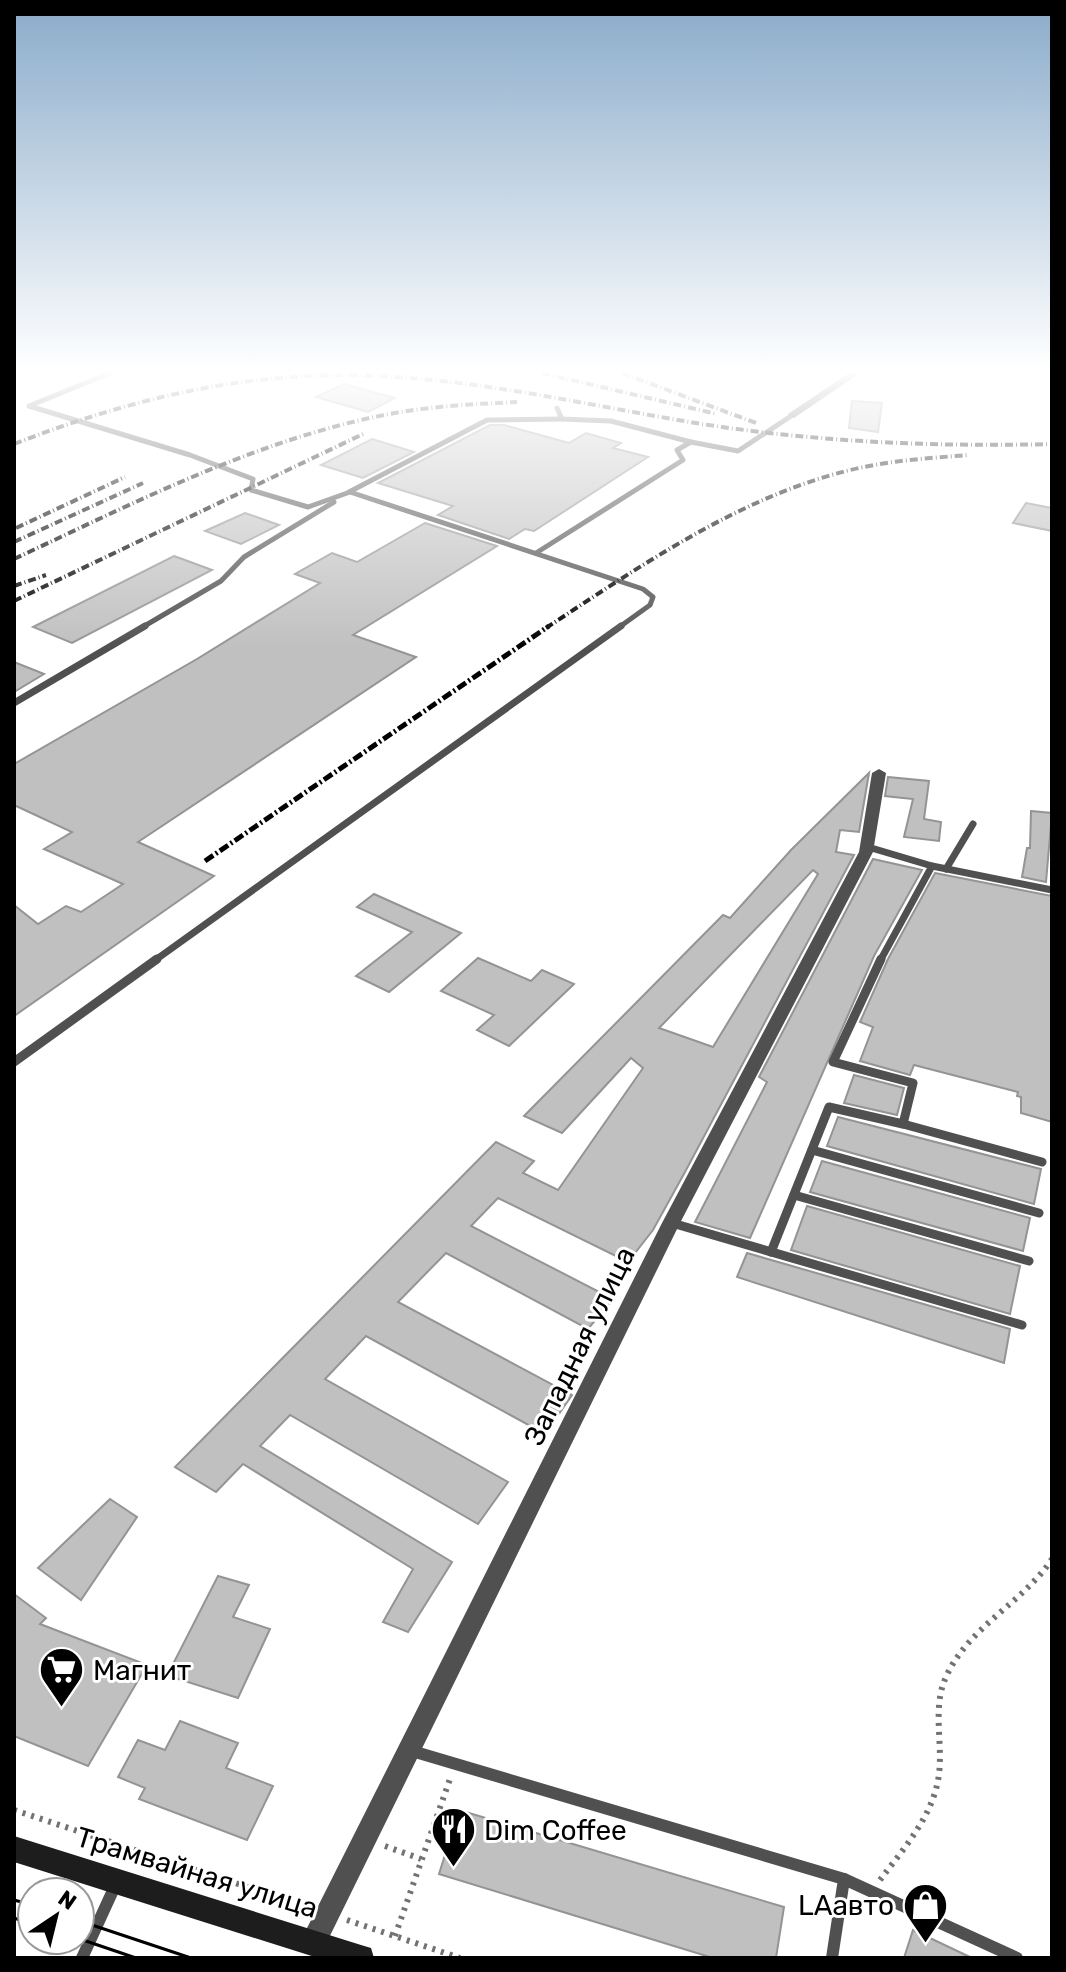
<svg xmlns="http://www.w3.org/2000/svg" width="1066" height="1972" font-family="Rubik,sans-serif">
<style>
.building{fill:#c0c0c0;stroke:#949494;stroke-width:2;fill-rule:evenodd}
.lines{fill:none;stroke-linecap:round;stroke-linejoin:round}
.path{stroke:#727272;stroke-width:6;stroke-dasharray:3 6;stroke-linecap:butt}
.lane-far3{stroke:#505050;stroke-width:5}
.lane-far2{stroke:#505050;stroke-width:7}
.lane-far1{stroke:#505050;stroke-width:9}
.lane{stroke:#505050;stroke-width:12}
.street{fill:#505050;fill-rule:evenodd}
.secondary{fill:#1d1d1d;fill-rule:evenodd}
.tram{stroke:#000;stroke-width:3}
.rail-far1{stroke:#000;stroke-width:4;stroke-dasharray:8 3 1 3;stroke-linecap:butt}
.rail{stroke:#000;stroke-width:5;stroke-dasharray:10 3 2 3;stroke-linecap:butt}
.labels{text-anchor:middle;stroke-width:6;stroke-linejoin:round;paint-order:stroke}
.near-street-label{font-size:28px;fill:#000;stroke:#fff}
.near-poi-label{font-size:28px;fill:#000;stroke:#fff;text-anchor:start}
</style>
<rect width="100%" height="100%" fill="#fff"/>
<g class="building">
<polygon points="344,384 395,398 368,412 316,397"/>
<polygon points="852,401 882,403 878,432 849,428"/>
<polygon points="490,425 504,425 569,443 586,433 621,443 613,448 648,457 534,531 525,529 509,539 438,515 453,506 378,483"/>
<polygon points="372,439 414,452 363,478 321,465"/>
<polygon points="1026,503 1052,508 1052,531 1013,523"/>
<polygon points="245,513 279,525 241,544 205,531"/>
<polygon points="425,523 497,546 353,635 416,657 138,842 214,876 14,1016 14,905 38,924 66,906 81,912 123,884 44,849 72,832 14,805 14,764 197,659 320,583 295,574 332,553 357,562"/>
<polygon points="174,556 212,570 72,643 33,627"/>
<polygon points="14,662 44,674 14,692"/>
<path d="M869,773L859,832L840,830L836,852L854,855L685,1172L653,1230L628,1262L498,1198L471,1226L613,1299L588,1329L446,1253L398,1302L572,1395L545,1434L366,1336L325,1379L508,1482L478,1524L290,1415L260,1446L452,1562L408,1632L383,1622L413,1569L243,1464L216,1492L175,1467L496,1142L534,1161L523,1173L558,1190L643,1068L631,1058L562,1133L524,1116L723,915L730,918L791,850ZM813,870L818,874L713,1047L659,1028Z"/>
<polygon points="888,777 929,781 924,819 941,822 939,841 904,837 913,799 885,796"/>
<polygon points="1031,811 1052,813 1046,882 1022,877 1027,848 1030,848"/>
<polygon points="873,859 922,870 874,956 750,1238 695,1222 767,1082 759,1077"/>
<polygon points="935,873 1052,896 1052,1122 1021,1113 1021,1097 1017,1096 1018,1092 914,1065 910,1075 860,1061 873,1027 860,1022 888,959"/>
<polygon points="374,894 461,933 389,992 356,976 412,932 357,907"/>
<polygon points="478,958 531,981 542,970 574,984 509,1046 477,1030 494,1015 441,991"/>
<polygon points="854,1075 904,1088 897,1115 844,1103"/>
<polygon points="838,1117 1041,1169 1034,1204 827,1146"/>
<polygon points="822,1161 1030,1218 1023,1251 810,1192"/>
<polygon points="807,1206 1020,1266 1010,1314 791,1250"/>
<polygon points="747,1253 1010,1329 1004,1363 737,1277"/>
<polygon points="110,1499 137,1517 81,1600 38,1568"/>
<polygon points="218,1576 249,1585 233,1617 270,1629 238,1698 172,1677 178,1667 173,1664"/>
<polygon points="14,1594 46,1618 40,1624 147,1665 88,1766 14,1736"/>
<polygon points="180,1721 238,1743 226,1768 273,1786 247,1840 139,1799 145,1788 118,1777 138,1740 165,1750"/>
<polygon points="459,1810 784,1907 776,1958 713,1958 439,1874"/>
<polygon points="913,1930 972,1958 904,1958"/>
</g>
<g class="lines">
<g class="path">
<polyline points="14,1810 308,1907"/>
<polyline points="385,1846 421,1859"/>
<path d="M880,1880C904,1848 934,1815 939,1774C943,1742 932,1707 946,1677C968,1627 1023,1603 1052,1559"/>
<polyline points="347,1920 460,1958"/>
<polyline points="395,1936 450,1779"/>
</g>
<g class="lane-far3">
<polyline points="110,373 29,406 190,455 253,479 251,490 308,507 350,492 643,589 653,597 650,605 618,628"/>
<polyline points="557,408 562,419 611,421 691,442"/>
<polyline points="349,492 487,420 562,419"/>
<polyline points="536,553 683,460 677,450 691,442 738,451 791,416"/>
<polyline points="141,628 221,581 244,557 334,502"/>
</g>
<g class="lane-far2">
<polyline points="14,703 145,626"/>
<polyline points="868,847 932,866 880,961"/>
<polyline points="932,866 1052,890"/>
<polyline points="946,869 973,824"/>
<polyline points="154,961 621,626"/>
</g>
<g class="lane-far1">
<polyline points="14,1062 157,959"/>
<polyline points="903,1124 1042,1162"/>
<polyline points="812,1150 1039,1213"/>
<polyline points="794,1195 1029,1261"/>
<polyline points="672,1223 1022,1325"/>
<polyline points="771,1252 829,1107 903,1124 913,1083 833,1062 881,959"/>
</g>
<g class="lane">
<polyline points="412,1751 844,1879 832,1958"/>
<polyline points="844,1879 1017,1958"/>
<polyline points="82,1958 115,1886"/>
</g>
<g class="street">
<polygon points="849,373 860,373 794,418 788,418 788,414"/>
<polygon points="879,769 886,773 873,852 680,1223 323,1950 314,1954 305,1950 301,1941 305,1932 662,1223 859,852 872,773"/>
</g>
<polygon class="secondary" points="14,1836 361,1945 371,1948 374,1958 318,1958 14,1862"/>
<g class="tram">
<polyline points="14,1900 32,1905"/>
<polyline points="14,1918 32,1924"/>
<polyline points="80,1921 191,1958"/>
<polyline points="80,1939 136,1958"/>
</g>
<g class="rail-far1">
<polyline points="542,373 717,414"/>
<polyline points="622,373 756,423"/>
<path d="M14,444C109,407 205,381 307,376C440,369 572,403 702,424C819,442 934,447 1052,444"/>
<polyline points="16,528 125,477"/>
<polyline points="14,542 143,483"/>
<path d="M14,559C134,503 258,439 389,414C432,406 474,404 517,402"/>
<polyline points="14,586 46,575"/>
<polyline points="14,601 363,434"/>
<path d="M546,628C642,565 745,493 859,468C895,460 932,458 968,455"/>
</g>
<polyline class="rail" points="205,861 549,626"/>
</g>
<linearGradient id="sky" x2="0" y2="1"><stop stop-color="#8aabca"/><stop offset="0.57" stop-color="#fff"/><stop offset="1" stop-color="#fff" stop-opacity="0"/></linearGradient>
<rect width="1066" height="649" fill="url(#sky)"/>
<defs>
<symbol id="supermarket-pin" viewBox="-11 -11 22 30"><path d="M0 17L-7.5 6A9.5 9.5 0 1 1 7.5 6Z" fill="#000" stroke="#fff"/><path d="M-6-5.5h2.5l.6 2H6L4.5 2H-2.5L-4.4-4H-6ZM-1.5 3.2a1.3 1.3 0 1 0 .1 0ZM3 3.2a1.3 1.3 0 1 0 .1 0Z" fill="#fff"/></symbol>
<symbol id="restaurant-pin" viewBox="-11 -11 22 30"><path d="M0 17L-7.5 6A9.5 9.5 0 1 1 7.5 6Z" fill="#000" stroke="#fff"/><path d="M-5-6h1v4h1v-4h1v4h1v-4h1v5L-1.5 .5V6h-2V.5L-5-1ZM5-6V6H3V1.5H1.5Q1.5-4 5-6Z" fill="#fff"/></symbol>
<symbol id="shop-pin" viewBox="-11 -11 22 30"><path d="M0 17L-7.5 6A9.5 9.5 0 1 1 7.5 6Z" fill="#000" stroke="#fff"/><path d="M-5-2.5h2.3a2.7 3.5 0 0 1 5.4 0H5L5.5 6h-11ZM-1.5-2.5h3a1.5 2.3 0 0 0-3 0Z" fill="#fff"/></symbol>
</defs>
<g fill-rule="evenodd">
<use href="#supermarket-pin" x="36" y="1644" width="51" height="69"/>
<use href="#restaurant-pin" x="428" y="1804" width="51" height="69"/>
<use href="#shop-pin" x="900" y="1880" width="51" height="69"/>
</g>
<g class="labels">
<g class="near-street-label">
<text transform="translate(579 1346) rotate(-64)" y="10">Западная улица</text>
<text transform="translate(197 1872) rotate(17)" y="10">Трамвайная улица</text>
</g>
<g class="near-poi-label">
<text x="93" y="1680">Магнит</text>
<text x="484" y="1840">Dim Coffee</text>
<text x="894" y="1915" text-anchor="end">LAавто</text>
</g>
</g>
<rect width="1066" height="1972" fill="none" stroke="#000000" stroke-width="32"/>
<g transform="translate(56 1916) rotate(35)"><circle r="38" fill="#ffffff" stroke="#999999" stroke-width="2"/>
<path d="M0-6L14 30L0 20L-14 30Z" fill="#000000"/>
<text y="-12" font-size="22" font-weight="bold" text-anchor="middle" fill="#000000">N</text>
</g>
</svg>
